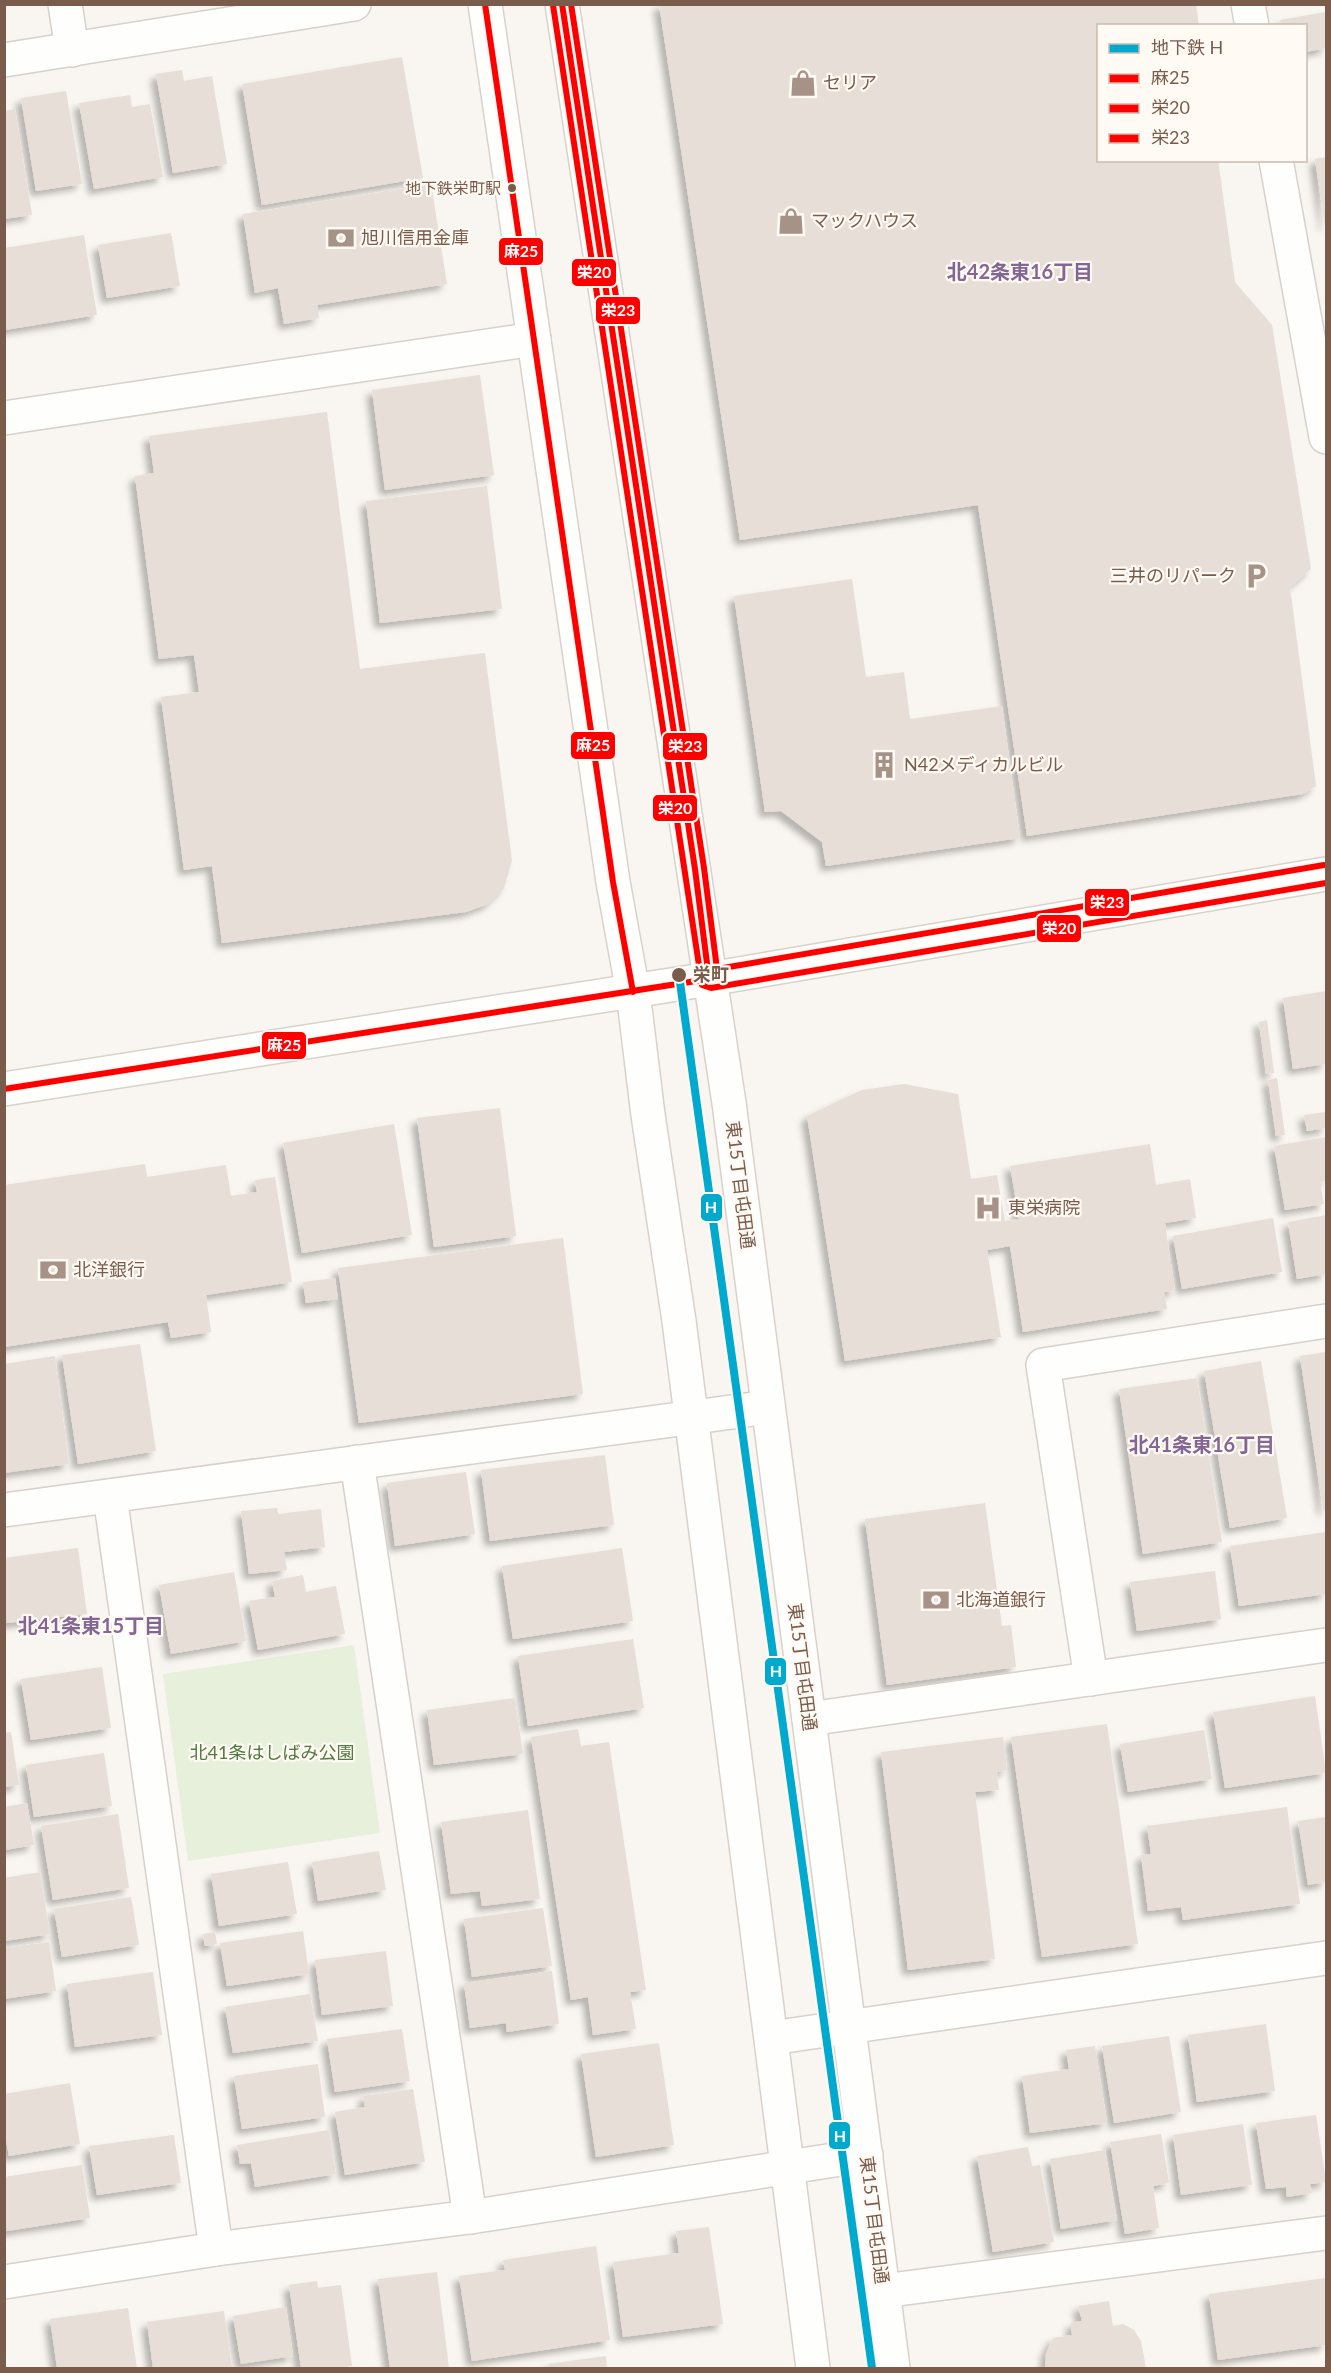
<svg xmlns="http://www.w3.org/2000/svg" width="1331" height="2373" font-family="Lato,'Noto Sans JP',sans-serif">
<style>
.green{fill:#e7f0db}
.building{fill:#e6ded7;filter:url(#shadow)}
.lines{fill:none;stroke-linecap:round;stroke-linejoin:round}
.street-casing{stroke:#d7d1cb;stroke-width:36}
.secondary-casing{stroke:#d9d2cb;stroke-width:36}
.street{stroke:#fefefd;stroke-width:33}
.secondary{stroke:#fefefd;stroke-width:33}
.bus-1-casing{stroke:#fffaf3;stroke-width:10}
.bus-2-casing{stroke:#fffaf3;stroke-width:10}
.bus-3-casing{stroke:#fffaf3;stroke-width:10}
.bus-1{stroke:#f00;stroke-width:6}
.bus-2{stroke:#f00;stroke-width:6}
.bus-3{stroke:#f00;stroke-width:6}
.metro-1-casing{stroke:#fffaf3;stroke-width:12}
.metro-1{stroke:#00a9ce;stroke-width:8}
.bus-dot{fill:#7a5c4d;stroke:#fffaf3;stroke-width:2}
.labels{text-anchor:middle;stroke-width:4.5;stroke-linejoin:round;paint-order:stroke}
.bus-label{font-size:16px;fill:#7a5c4d;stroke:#fffaf3;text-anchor:end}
.poi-label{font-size:18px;fill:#7a5c4d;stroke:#fffaf3;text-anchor:start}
.stop-label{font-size:18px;font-weight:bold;fill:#7a5c4d;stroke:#fffaf3;text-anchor:start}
.street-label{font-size:18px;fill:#7a5c4d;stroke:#fffaf3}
.park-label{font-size:18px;fill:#537a41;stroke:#fffaf3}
.neighbourhood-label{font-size:20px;font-weight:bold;fill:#846695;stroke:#fffaf3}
.line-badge{stroke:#fffaf3;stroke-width:2}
.badge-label{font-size:16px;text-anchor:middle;font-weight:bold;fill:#fff}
</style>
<defs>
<filter id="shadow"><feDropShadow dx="-5.5" dy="5.5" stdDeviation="3" flood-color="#0004"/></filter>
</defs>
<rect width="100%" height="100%" fill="#f9f5f0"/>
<polygon class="green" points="354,1645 380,1833 188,1861 163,1674"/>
<g class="building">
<polygon points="659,4 1196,4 1199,26 1098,26 1098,160 1218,160 1235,282 1272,325 1311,569 1290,587 1316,786 1303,794 1027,836 978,505 740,540"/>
<polygon points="1326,12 1326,48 1306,52 1306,26 1281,26 1280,20"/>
<polygon points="402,57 423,178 262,205 242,84"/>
<polygon points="182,70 184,81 212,76 227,164 173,173 156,74"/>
<polygon points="66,91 82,184 36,191 21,98"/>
<polygon points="130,95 132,107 150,104 163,177 94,189 79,103"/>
<polygon points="15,109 32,215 4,219 4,111"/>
<polygon points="1326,157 1326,226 1325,227 1315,159"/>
<polygon points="431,184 447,284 317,305 319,318 284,324 278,288 255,293 243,214"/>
<polygon points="171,233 180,286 107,298 98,245"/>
<polygon points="84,235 97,315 5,330 5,248"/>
<polygon points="480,375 494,475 385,490 372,390"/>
<polygon points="327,412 360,669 485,653 512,861 504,888 488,904 466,912 222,943 212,866 184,870 161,697 199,692 194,655 159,659 135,476 154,473 149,436"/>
<polygon points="487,486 502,609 380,623 366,501"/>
<polygon points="852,579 866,677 904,672 910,719 1002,706 1020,838 826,866 822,842 781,811 765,812 734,596"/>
<polygon points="1326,991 1326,1064 1293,1069 1283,998"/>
<polygon points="1267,1020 1274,1073 1266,1074 1259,1022"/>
<polygon points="1277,1078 1285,1135 1276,1136 1268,1080"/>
<polygon points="904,1084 958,1094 971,1179 997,1175 1005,1221 1019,1219 1010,1166 1150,1144 1156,1185 1190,1179 1196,1218 1165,1223 1175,1291 1164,1292 1167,1309 1023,1332 1010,1246 987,1250 1001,1337 845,1361 807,1116 862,1090"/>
<polygon points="500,1108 516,1236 434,1247 417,1118"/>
<polygon points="1326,1112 1326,1128 1307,1131 1304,1115"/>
<polygon points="394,1124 412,1235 302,1253 283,1143"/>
<polygon points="1326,1137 1326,1181 1320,1182 1324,1204 1285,1210 1274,1146"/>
<polygon points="145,1164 147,1177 226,1165 231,1196 257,1192 255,1180 275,1177 292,1282 206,1295 211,1332 171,1338 168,1322 4,1347 4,1185"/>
<polygon points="1326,1215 1326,1274 1297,1279 1288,1222"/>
<polygon points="1273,1218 1282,1272 1182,1289 1173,1236"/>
<polygon points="563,1238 583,1394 359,1423 338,1268"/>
<polygon points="335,1278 338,1299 306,1303 303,1282"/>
<polygon points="140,1344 156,1451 78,1464 62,1355"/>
<polygon points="1326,1352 1326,1510 1323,1510 1300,1356"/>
<polygon points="55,1356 69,1464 4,1473 4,1364"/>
<polygon points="1261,1361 1287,1518 1230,1528 1204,1371"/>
<polygon points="1197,1378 1222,1542 1143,1554 1119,1389"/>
<polygon points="605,1455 614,1525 490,1541 481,1470"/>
<polygon points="466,1472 475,1534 395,1546 387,1483"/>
<polygon points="985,1503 1002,1626 1011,1625 1016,1667 887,1685 865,1519"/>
<polygon points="277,1508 278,1514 321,1509 325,1547 284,1552 287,1570 249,1574 241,1511"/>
<polygon points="1326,1532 1326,1594 1239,1606 1230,1546"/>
<polygon points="78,1548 87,1614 7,1623 4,1605 4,1558"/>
<polygon points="622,1548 633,1621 513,1639 502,1566"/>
<polygon points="1215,1571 1221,1619 1137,1631 1130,1582"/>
<polygon points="234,1572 246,1641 171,1654 159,1585"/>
<polygon points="303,1575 306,1592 336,1586 345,1634 258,1650 249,1601 275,1597 272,1581"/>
<polygon points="633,1639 644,1708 528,1726 518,1656"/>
<polygon points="102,1667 111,1728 31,1740 21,1679"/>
<polygon points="1315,1696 1326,1773 1225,1788 1213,1712"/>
<polygon points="515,1698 523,1754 434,1765 427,1710"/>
<polygon points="1107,1724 1138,1944 1042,1957 1011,1737"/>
<polygon points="578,1729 581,1746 609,1742 646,1990 630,1992 636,2029 593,2035 588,1997 571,2000 531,1737"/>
<polygon points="1204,1730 1212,1779 1128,1792 1120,1744"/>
<polygon points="11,1732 19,1785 4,1787 4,1733"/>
<polygon points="1003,1737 1007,1770 997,1772 999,1790 975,1792 995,1959 908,1970 881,1752"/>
<polygon points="104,1753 112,1806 34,1817 26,1765"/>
<polygon points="27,1803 34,1845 5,1850 5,1807"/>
<polygon points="1287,1807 1300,1904 1183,1920 1181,1907 1148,1911 1141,1855 1151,1854 1147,1826"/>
<polygon points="528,1810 540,1899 482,1906 480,1891 451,1894 441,1822"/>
<polygon points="118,1814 129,1888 53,1900 41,1826"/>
<polygon points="1326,1817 1326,1882 1308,1885 1298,1821"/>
<polygon points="379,1851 386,1890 318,1901 312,1862"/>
<polygon points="288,1862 297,1914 219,1926 211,1874"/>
<polygon points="40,1872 50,1934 5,1941 4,1878"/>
<polygon points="131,1897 139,1945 62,1957 54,1909"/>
<polygon points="543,1908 552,1966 472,1977 464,1919"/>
<polygon points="303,1931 309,1974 227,1986 220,1943"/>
<polygon points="215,1932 217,1944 205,1946 203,1934"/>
<polygon points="49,1942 56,1991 4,1999 4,1948"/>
<polygon points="386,1951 393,2006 322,2015 315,1960"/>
<polygon points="552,1971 559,2024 507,2032 506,2023 470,2028 464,1983"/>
<polygon points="153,1972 162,2035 75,2047 67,1984"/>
<polygon points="310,1994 318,2041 233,2053 225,2007"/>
<polygon points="1266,2024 1275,2091 1197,2102 1188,2035"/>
<polygon points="402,2029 410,2081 335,2092 327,2039"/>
<polygon points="1169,2036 1181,2112 1114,2123 1102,2046"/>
<polygon points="659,2043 674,2145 596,2157 581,2054"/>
<polygon points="1095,2046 1107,2123 1030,2133 1022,2076 1069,2069 1066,2050"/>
<polygon points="318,2064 325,2117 242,2129 234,2076"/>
<polygon points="70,2083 80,2144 9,2156 4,2130 4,2094"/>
<polygon points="413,2089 425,2162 345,2175 335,2112 365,2107 363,2096"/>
<polygon points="1316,2115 1326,2182 1310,2184 1312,2193 1287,2197 1286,2187 1266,2189 1256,2123"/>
<polygon points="1243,2124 1252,2185 1181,2195 1173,2135"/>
<polygon points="329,2130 336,2174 255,2187 251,2163 240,2164 237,2145"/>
<polygon points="1161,2134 1169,2183 1153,2186 1159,2228 1125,2234 1110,2142"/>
<polygon points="174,2135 181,2183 97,2195 89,2146"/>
<polygon points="1028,2147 1032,2166 1040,2165 1054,2242 993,2252 977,2156"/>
<polygon points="1105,2150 1117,2220 1061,2229 1050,2159"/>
<polygon points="82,2165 90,2218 7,2231 4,2213 4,2177"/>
<polygon points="709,2227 723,2324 623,2337 613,2262 679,2253 676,2231"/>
<polygon points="596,2246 610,2340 472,2361 459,2276 505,2270 503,2260"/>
<polygon points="437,2272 449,2368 390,2368 378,2279"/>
<polygon points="1326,2278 1326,2345 1218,2360 1209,2294"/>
<polygon points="317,2281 318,2288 341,2285 352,2366 333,2368 301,2368 289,2285"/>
<polygon points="1109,2301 1113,2326 1123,2324 1134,2330 1141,2341 1146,2368 1045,2368 1046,2353 1053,2338 1072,2335 1071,2323 1082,2321 1078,2306"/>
<polygon points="286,2307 293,2356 241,2364 233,2316"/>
<polygon points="128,2308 137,2368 57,2368 50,2319"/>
<polygon points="224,2311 232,2368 153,2368 147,2322"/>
<polygon points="606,2356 607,2368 549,2368 548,2364"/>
</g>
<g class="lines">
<defs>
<g id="street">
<polyline points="65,4 72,50"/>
<polyline points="1248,4 1252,26"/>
<polyline points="4,60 354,4"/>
<polyline points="1276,160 1326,437"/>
<polyline points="4,418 534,339"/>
<polyline points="357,1462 470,2217"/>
<polyline points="110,1496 216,2249"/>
<polyline points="4,1510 768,1407"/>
<polyline points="1091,1679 1043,1365 1326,1321"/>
<polyline points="809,1719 1326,1645"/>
<polyline points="771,2038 1326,1958"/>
<polyline points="4,2282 216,2249 470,2217 866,2155"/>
<polyline points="883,2291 1326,2233"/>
</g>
<g id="secondary">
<polyline points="485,4 613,882 633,992 648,1115 679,1321 813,2368"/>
<polyline points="562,4 729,1103 893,2368"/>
<polyline points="4,1089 709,979 1326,874"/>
</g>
</defs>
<use href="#street" class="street-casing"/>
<use href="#secondary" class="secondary-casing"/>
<use href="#street" class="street"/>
<use href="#secondary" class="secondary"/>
<defs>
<g id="bus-1">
<polyline points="485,4 613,882 633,992"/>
<polyline points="4,1089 709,979 695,869 562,4"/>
</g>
<polyline id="bus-2" points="553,5 702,985 711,988 1326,883"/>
<polyline id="bus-3" points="571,4 704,868 717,969 1324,865"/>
</defs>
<use href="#bus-1" class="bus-1-casing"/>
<use href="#bus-2" class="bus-2-casing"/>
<use href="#bus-3" class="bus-3-casing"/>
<use href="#bus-1" class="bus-1"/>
<use href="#bus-2" class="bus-2"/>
<use href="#bus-3" class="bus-3"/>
<defs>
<polyline id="metro-1" points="679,975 872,2368"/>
</defs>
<use href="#metro-1" class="metro-1-casing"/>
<use href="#metro-1" class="metro-1"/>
</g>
<defs>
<symbol id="shop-bare" viewBox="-9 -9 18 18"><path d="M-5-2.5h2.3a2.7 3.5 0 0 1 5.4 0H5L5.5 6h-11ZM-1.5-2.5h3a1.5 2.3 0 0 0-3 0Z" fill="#a69286" stroke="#fffaf3" stroke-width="2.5" paint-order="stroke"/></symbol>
<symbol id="bank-bare" viewBox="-9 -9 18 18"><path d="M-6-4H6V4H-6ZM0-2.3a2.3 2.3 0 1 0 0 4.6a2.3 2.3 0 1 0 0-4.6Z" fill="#a69286" stroke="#fffaf3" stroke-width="2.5" paint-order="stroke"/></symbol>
<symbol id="parking-bare" viewBox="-9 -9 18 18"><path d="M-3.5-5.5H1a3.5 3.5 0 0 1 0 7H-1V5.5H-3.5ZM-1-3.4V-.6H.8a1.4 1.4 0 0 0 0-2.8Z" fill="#a69286" stroke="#fffaf3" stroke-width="2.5" paint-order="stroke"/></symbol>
<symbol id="building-bare" viewBox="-9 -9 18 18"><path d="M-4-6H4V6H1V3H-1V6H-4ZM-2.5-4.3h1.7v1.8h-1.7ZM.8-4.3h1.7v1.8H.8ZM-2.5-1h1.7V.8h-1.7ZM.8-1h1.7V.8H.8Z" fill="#a69286" stroke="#fffaf3" stroke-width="2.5" paint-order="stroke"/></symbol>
<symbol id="hospital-bare" viewBox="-9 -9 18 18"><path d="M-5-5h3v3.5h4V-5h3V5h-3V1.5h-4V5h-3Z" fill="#a69286" stroke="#fffaf3" stroke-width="2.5" paint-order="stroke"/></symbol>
</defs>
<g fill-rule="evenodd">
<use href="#shop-bare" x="784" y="64" width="38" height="38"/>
<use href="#shop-bare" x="772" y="202" width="38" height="38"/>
<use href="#bank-bare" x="322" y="219" width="38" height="38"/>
<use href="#parking-bare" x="1237" y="557" width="38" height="38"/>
<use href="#building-bare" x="865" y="746" width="38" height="38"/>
<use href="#hospital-bare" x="969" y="1189" width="38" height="38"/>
<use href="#bank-bare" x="34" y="1251" width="38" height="38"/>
<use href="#bank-bare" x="917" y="1581" width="38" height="38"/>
</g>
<g class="bus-dot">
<circle cx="512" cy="188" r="5"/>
<circle cx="679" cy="975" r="8"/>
</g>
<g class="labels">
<g class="bus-label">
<text x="501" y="194">地下鉄栄町駅</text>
</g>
<g class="poi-label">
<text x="823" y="89">セリア</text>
<text x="811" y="227">マックハウス</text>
<text x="361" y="244">旭川信用金庫</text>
<text x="1236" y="582" text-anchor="end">三井のリパーク</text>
<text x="904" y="771">N42メディカルビル</text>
<text x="1008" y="1214">東栄病院</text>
<text x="73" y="1276">北洋銀行</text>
<text x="956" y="1606">北海道銀行</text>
</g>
<g class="stop-label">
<text x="693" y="981">栄町</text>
</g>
<g class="street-label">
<text transform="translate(740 1185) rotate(83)" y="6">東15丁目屯田通</text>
<text transform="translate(802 1667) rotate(83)" y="6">東15丁目屯田通</text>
<text transform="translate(874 2220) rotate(83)" y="6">東15丁目屯田通</text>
</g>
<g class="park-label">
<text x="272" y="1759">北41条はしばみ公園</text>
</g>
<g class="neighbourhood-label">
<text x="1020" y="279">北42条東16丁目</text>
<text x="1202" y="1452">北41条東16丁目</text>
<text x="91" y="1633">北41条東15丁目</text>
</g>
</g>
<g class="line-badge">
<rect x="498" y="237" width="46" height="29" rx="6" fill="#f00"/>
<rect x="571" y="258" width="46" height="29" rx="6" fill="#f00"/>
<rect x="595" y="296" width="46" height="29" rx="6" fill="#f00"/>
<rect x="570" y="731" width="46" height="29" rx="6" fill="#f00"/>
<rect x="662" y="732" width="46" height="29" rx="6" fill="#f00"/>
<rect x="652" y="794" width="46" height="28" rx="6" fill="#f00"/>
<rect x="1084" y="888" width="46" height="29" rx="6" fill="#f00"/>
<rect x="1036" y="914" width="46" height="29" rx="6" fill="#f00"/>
<rect x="261" y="1031" width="46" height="29" rx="6" fill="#f00"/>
<rect x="700" y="1193" width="23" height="29" rx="6" fill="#00a9ce"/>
<rect x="764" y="1657" width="23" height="29" rx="6" fill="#00a9ce"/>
<rect x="828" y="2121" width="23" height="29" rx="6" fill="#00a9ce"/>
</g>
<g class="badge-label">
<text x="521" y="257">麻25</text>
<text x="594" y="278">栄20</text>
<text x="618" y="316">栄23</text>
<text x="593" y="751">麻25</text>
<text x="685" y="752">栄23</text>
<text x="675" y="814">栄20</text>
<text x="1107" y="908">栄23</text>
<text x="1059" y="934">栄20</text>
<text x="284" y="1051">麻25</text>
<text x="711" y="1213">H</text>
<text x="776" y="1677">H</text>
<text x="840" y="2142">H</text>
</g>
<rect width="1331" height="2373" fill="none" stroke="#7a5c4d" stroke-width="12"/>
<rect x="1097" y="24" width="210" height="138" fill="#fffaf3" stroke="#cabbb1" stroke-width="1.5"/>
<rect x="1109" y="44" width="30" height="9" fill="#00a9ce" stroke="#cabbb1" stroke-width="1.5"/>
<text x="1151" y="54" font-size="18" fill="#7a5c4d">地下鉄 H</text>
<rect x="1109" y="74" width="30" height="9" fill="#ff0000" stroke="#cabbb1" stroke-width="1.5"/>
<text x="1151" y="84" font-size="18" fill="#7a5c4d">麻25</text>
<rect x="1109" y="104" width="30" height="9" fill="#ff0000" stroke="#cabbb1" stroke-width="1.5"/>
<text x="1151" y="114" font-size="18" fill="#7a5c4d">栄20</text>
<rect x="1109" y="134" width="30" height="9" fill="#ff0000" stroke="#cabbb1" stroke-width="1.5"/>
<text x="1151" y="144" font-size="18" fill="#7a5c4d">栄23</text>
</svg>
